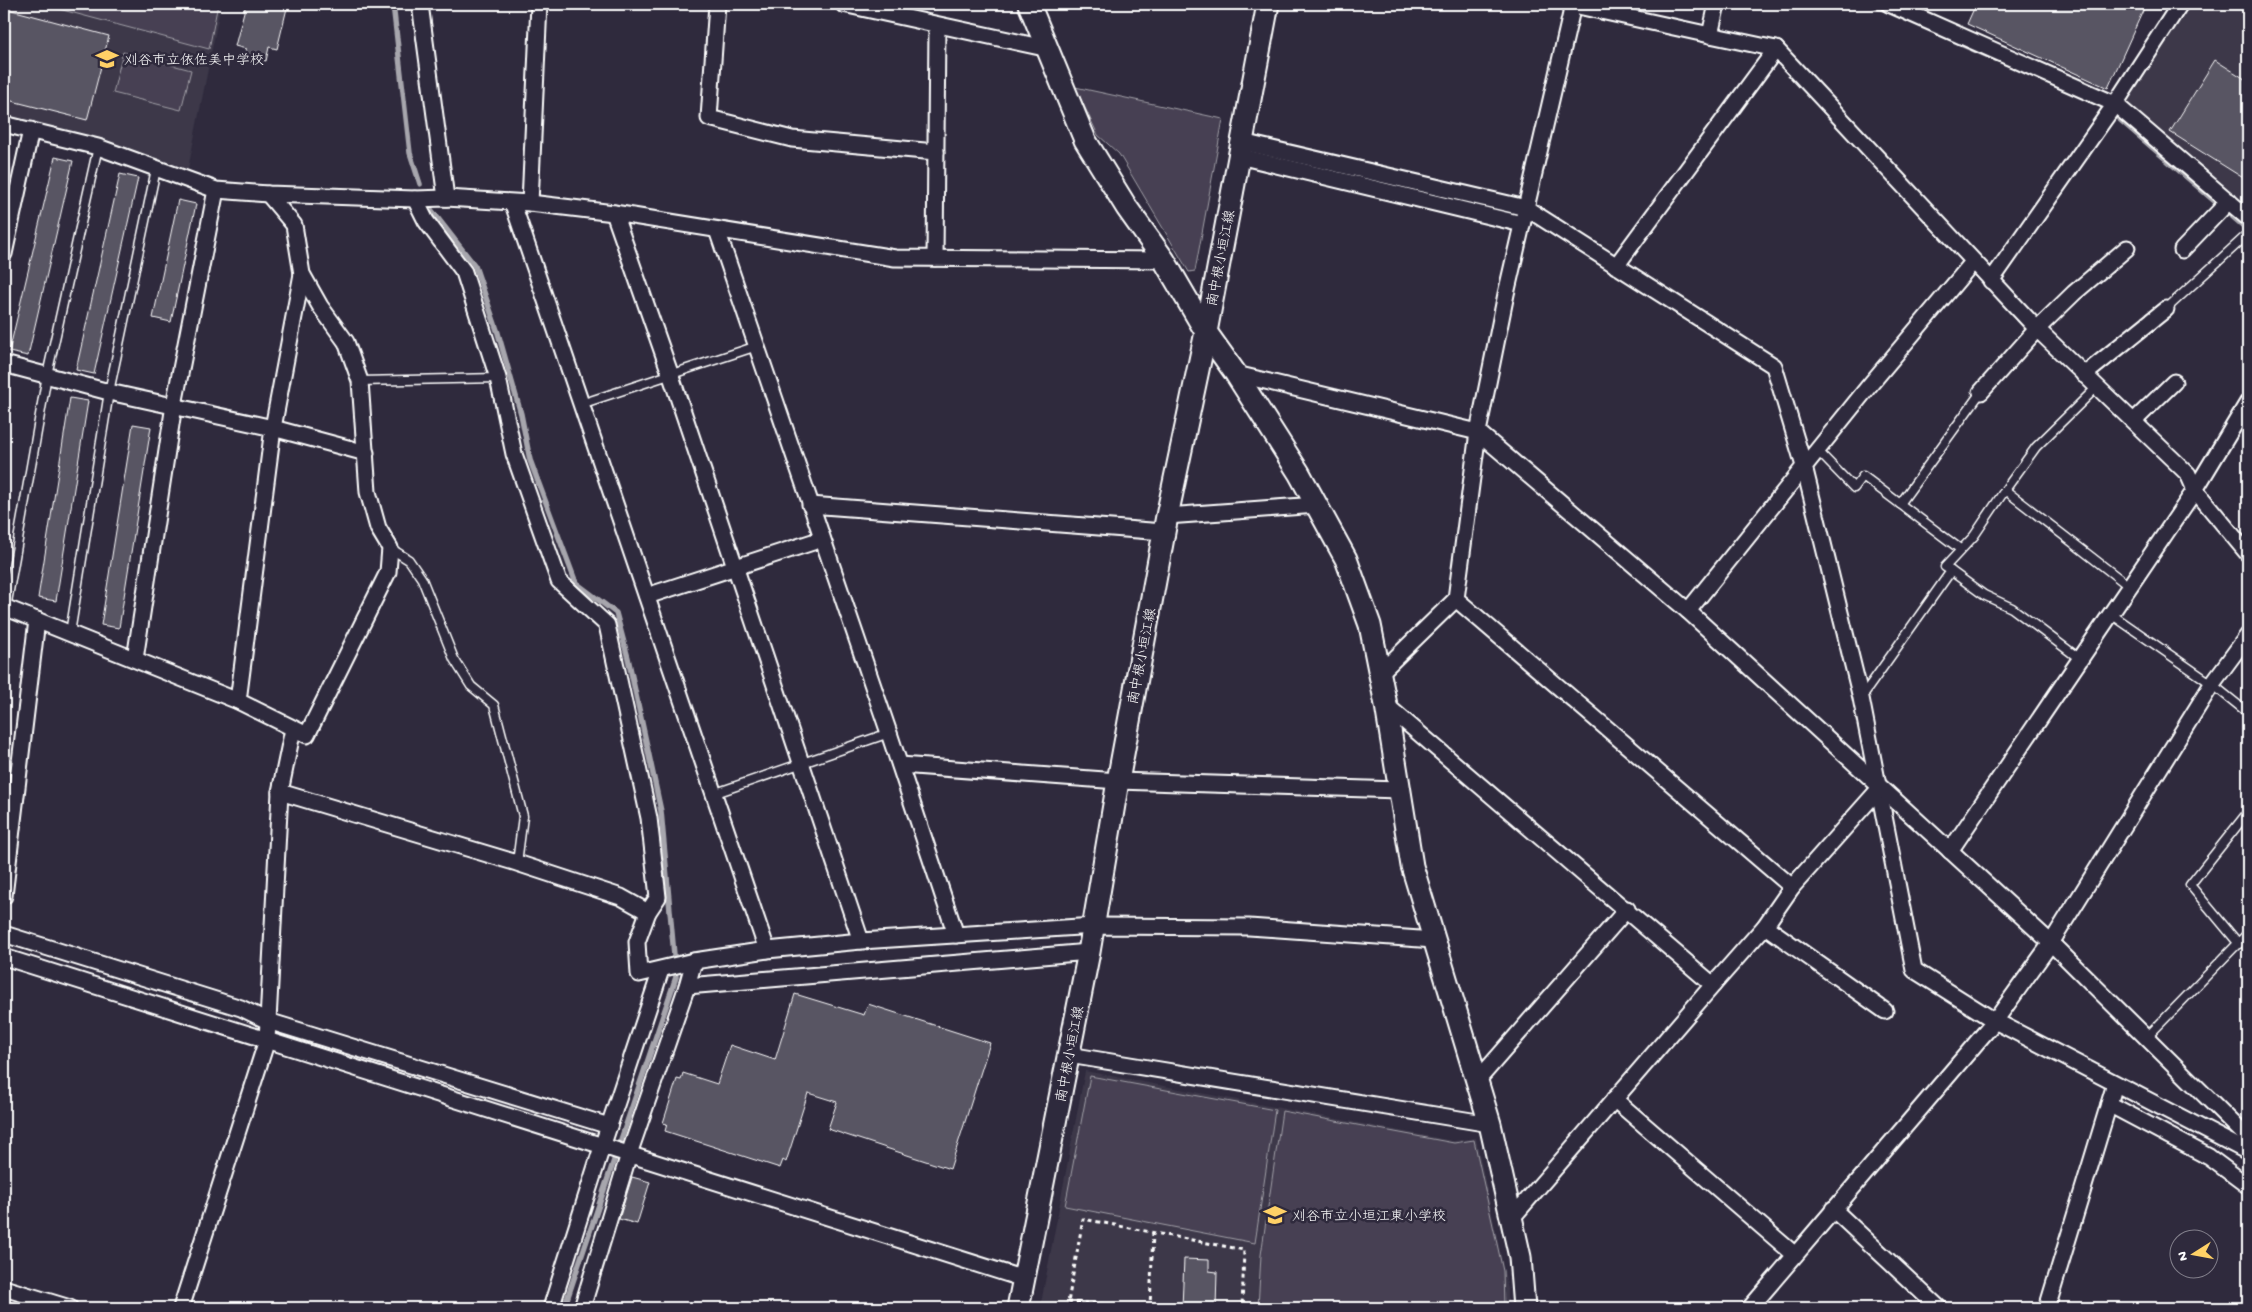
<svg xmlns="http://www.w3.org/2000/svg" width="2252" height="1312" font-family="'Gochi Hand','Klee One',sans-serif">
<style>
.built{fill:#3c3749}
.green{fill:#464152;stroke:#a2a0a8}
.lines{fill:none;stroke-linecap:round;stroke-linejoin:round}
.stream{stroke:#a7a6ad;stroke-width:5.5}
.building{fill:#595564;stroke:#fff}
.lane-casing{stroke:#fff;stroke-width:11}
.street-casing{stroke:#fff;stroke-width:19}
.secondary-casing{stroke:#fff;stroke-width:25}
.path{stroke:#fff;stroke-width:3;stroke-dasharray:4 4;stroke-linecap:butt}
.lane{stroke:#2f2a3d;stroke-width:8}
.street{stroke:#2f2a3d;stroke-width:15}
.secondary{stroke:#2f2a3d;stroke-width:21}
.labels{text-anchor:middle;stroke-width:5;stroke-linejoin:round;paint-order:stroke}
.poi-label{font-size:14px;fill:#fff;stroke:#2f2a3d;text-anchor:start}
.street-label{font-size:14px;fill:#fff;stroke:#2f2a3d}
</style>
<rect width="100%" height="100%" fill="#2f2a3d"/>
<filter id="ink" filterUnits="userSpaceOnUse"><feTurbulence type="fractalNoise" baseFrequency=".02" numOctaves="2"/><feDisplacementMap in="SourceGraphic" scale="10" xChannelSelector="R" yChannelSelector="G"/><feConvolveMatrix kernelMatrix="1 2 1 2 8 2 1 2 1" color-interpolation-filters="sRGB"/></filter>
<g filter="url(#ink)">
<g class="built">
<polygon points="4,4 221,4 188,169 97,138 4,115"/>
<polygon points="2187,4 2248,4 2248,205 2124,100"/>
<polygon points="1085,1071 1453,1141 1476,1138 1508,1289 1508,1308 1040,1308"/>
</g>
<g class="green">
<polygon points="40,4 218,4 209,49"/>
<polygon points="123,52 191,70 181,110 113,93"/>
<polygon points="1075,87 1223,119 1195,271 1189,272 1119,154 1098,135"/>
<polygon points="1090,1076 1275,1110 1255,1243 1065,1206"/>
<polygon points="1282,1111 1454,1143 1474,1140 1503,1271 1504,1308 1258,1308 1261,1255"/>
</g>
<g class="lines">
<g class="stream">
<polyline points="393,4 410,153 420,184"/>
<polyline points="1872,4 1888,11"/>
<polyline points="1963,45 1998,60"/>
<polyline points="2118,118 2248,230"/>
<polyline points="429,207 475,266 498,333 521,414 530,460 576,583 616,613 628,658 661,811 676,977 564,1308"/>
</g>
</g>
<g class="building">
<polygon points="246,4 288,4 277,49 269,47 266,61 245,55 246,49 235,46"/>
<polygon points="1976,4 2146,4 2108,88 1967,24"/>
<polygon points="4,8 109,36 87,120 4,99"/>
<polygon points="2215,60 2248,81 2248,181 2170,132"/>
<polygon points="55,157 73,161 28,356 9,352"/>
<polygon points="120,174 138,178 94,374 76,370"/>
<polygon points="178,200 196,204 171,322 153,318"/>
<polygon points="70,398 88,401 56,601 38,598"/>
<polygon points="133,424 151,427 119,628 101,625"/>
<polygon points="795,994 864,1015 868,1004 990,1043 950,1169 828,1129 837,1102 808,1093 786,1162 783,1160 780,1168 665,1131 667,1124 663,1123 677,1079 681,1080 683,1073 717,1084 730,1045 775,1060"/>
<polygon points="632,1177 650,1182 637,1224 619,1219"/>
<polygon points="1184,1259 1209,1260 1209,1271 1217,1272 1216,1308 1182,1308"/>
</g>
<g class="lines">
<defs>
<g id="lane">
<polyline points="2166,309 2248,234"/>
<polyline points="360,381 498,378"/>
<polyline points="581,404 757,346"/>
<polyline points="1817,450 1854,488 1863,476 1960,549"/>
<polyline points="2005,490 2130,587"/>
<polyline points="1900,504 1981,392"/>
<polyline points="390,548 409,560 422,579 454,659 471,686 494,705 523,816 517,863"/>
<polyline points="1951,571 1984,595 2012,608 2080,659"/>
<polyline points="6,608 47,375 98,147"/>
<polyline points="2111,614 2212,684 2248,713"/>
<polyline points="70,633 109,392 156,169"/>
<polyline points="1861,698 1951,571 1945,567 1974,536 2005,490 2036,447 2096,388"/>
<polyline points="713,794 889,733"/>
<polyline points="2239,944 2190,885 2248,812"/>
<polyline points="2147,1037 2248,933"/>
</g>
<g id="street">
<polyline points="420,4 446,198"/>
<polyline points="717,4 709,118 792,139 936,152"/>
<polyline points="843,4 1049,49"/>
<polyline points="1569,4 1710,35 1717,4"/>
<polyline points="1889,4 2115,104 2248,218"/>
<polyline points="1710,35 1776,49"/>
<polyline points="4,124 98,147 216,190 268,194 415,199 446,198 530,203 614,213 895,258 1164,260"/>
<polyline points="1242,142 1526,208 1774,366 1804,466 1861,698 1914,970 1995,1021 2248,1152"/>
<polyline points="1239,156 1522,224"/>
<polyline points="415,199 426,221 464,272 498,378 514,454 559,581 607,625 649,818 658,897 648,912 637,942 639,974 694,961 767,950 861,941 1094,926 1249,927 1434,940"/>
<polyline points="530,203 539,4"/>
<polyline points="513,204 767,950"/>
<polyline points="614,213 670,373 861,941"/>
<polyline points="717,230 889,733 956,935"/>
<polyline points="2182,250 2229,201"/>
<polyline points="4,254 31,130"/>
<polyline points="935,258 937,26"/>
<polyline points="1616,266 1776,49 2037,329 2188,474 2195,490 2248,554"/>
<polyline points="1991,281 2115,104 2180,4"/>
<polyline points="4,364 109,392 273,428 366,453"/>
<polyline points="1236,374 1478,432 1688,611 2051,943 2248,1138"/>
<polyline points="2084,375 2166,309"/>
<polyline points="1981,392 2037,329 2074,293 2127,248"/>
<polyline points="2134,421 2174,382"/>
<polyline points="810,505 1164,532"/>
<polyline points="1167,516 1317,505"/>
<polyline points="647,596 822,539"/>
<polyline points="1456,599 1792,887"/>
<polyline points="4,607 238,701 307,735 388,572 390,548 378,528 368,492 360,381 346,342 320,306 302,274 294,225 268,194"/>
<polyline points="1688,611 1869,386 1973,262"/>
<polyline points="135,659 174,405 216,190"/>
<polyline points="1380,673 1456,599 1478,432 1506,294 1573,5"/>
<polyline points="238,701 273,428 302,274"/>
<polyline points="1386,705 1713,985 1512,1218"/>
<polyline points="900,765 1118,781 1399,790"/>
<polyline points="280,792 517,863 621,897 648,912"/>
<polyline points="1950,851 2195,490 2248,402"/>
<polyline points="4,896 37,620"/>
<polyline points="1765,926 1885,1011"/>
<polyline points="4,934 241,1008 268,1021 609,1126"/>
<polyline points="4,957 1024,1279"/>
<polyline points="1713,985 1765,926 1792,887 1880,788"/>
<polyline points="687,986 1089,952"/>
<polyline points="1069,1055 1490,1124"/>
<polyline points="1477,1081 1627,909"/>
<polyline points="1614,1099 1795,1255"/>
<polyline points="2109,1104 2209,1157 2248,1186"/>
<polyline points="1833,1209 1939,1308"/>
<polyline points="4,1288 70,1308"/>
<polyline points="181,1308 267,1040 280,792 293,729"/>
<polyline points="551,1308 602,1147 661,970"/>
<polyline points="582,1308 629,1154 687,986 694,961"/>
<polyline points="1750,1308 1995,1021 2051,943 2212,684 2248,635"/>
<polyline points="2047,1308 2115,1084"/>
</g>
<g id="secondary">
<polyline points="1029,4 1085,140 1127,208 1164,260 1206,332 1236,374 1299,473 1346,559 1370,625 1386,705 1412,866 1490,1124 1520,1257 1524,1308"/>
<polyline points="1018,1308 1089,952 1118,781 1167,516 1206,332 1268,4"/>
</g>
</defs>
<use href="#lane" class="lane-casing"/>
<use href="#street" class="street-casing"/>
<use href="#secondary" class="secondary-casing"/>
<g class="path">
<polyline points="1068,1302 1150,1307"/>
<polyline points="1067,1308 1083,1219 1244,1250 1242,1308"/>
<polyline points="1150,1308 1153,1232"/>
</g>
<use href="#lane" class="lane"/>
<use href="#street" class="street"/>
<use href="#secondary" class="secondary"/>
</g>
</g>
<defs>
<symbol id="school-bare" viewBox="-9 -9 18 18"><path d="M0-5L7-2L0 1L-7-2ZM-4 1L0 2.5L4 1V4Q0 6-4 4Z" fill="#ffd166" stroke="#2f2a3d" stroke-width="2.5" paint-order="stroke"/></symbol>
</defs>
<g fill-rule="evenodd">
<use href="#school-bare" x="91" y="43" width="32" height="32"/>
<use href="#school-bare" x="1259" y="1199" width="32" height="32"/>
</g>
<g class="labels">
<g class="poi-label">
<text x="124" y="64">刈谷市立依佐美中学校</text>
<text x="1292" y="1220">刈谷市立小垣江東小学校</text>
</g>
<g class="street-label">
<text transform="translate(1220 258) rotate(-79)" y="5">南中根小垣江線</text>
<text transform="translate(1141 656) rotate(-79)" y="5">南中根小垣江線</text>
<text transform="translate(1069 1054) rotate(-79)" y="5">南中根小垣江線</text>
</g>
</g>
<rect width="2252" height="1312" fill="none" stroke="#2f2a3d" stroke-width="20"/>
<rect x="10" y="10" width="2232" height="1292" fill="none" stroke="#fff" stroke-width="2" filter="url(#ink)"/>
<g transform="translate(2194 1254) rotate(259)"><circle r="24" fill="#2f2a3d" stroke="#827f8b"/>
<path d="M0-4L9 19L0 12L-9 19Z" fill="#ffd166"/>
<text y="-8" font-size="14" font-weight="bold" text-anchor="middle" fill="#ffffff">N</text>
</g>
</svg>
